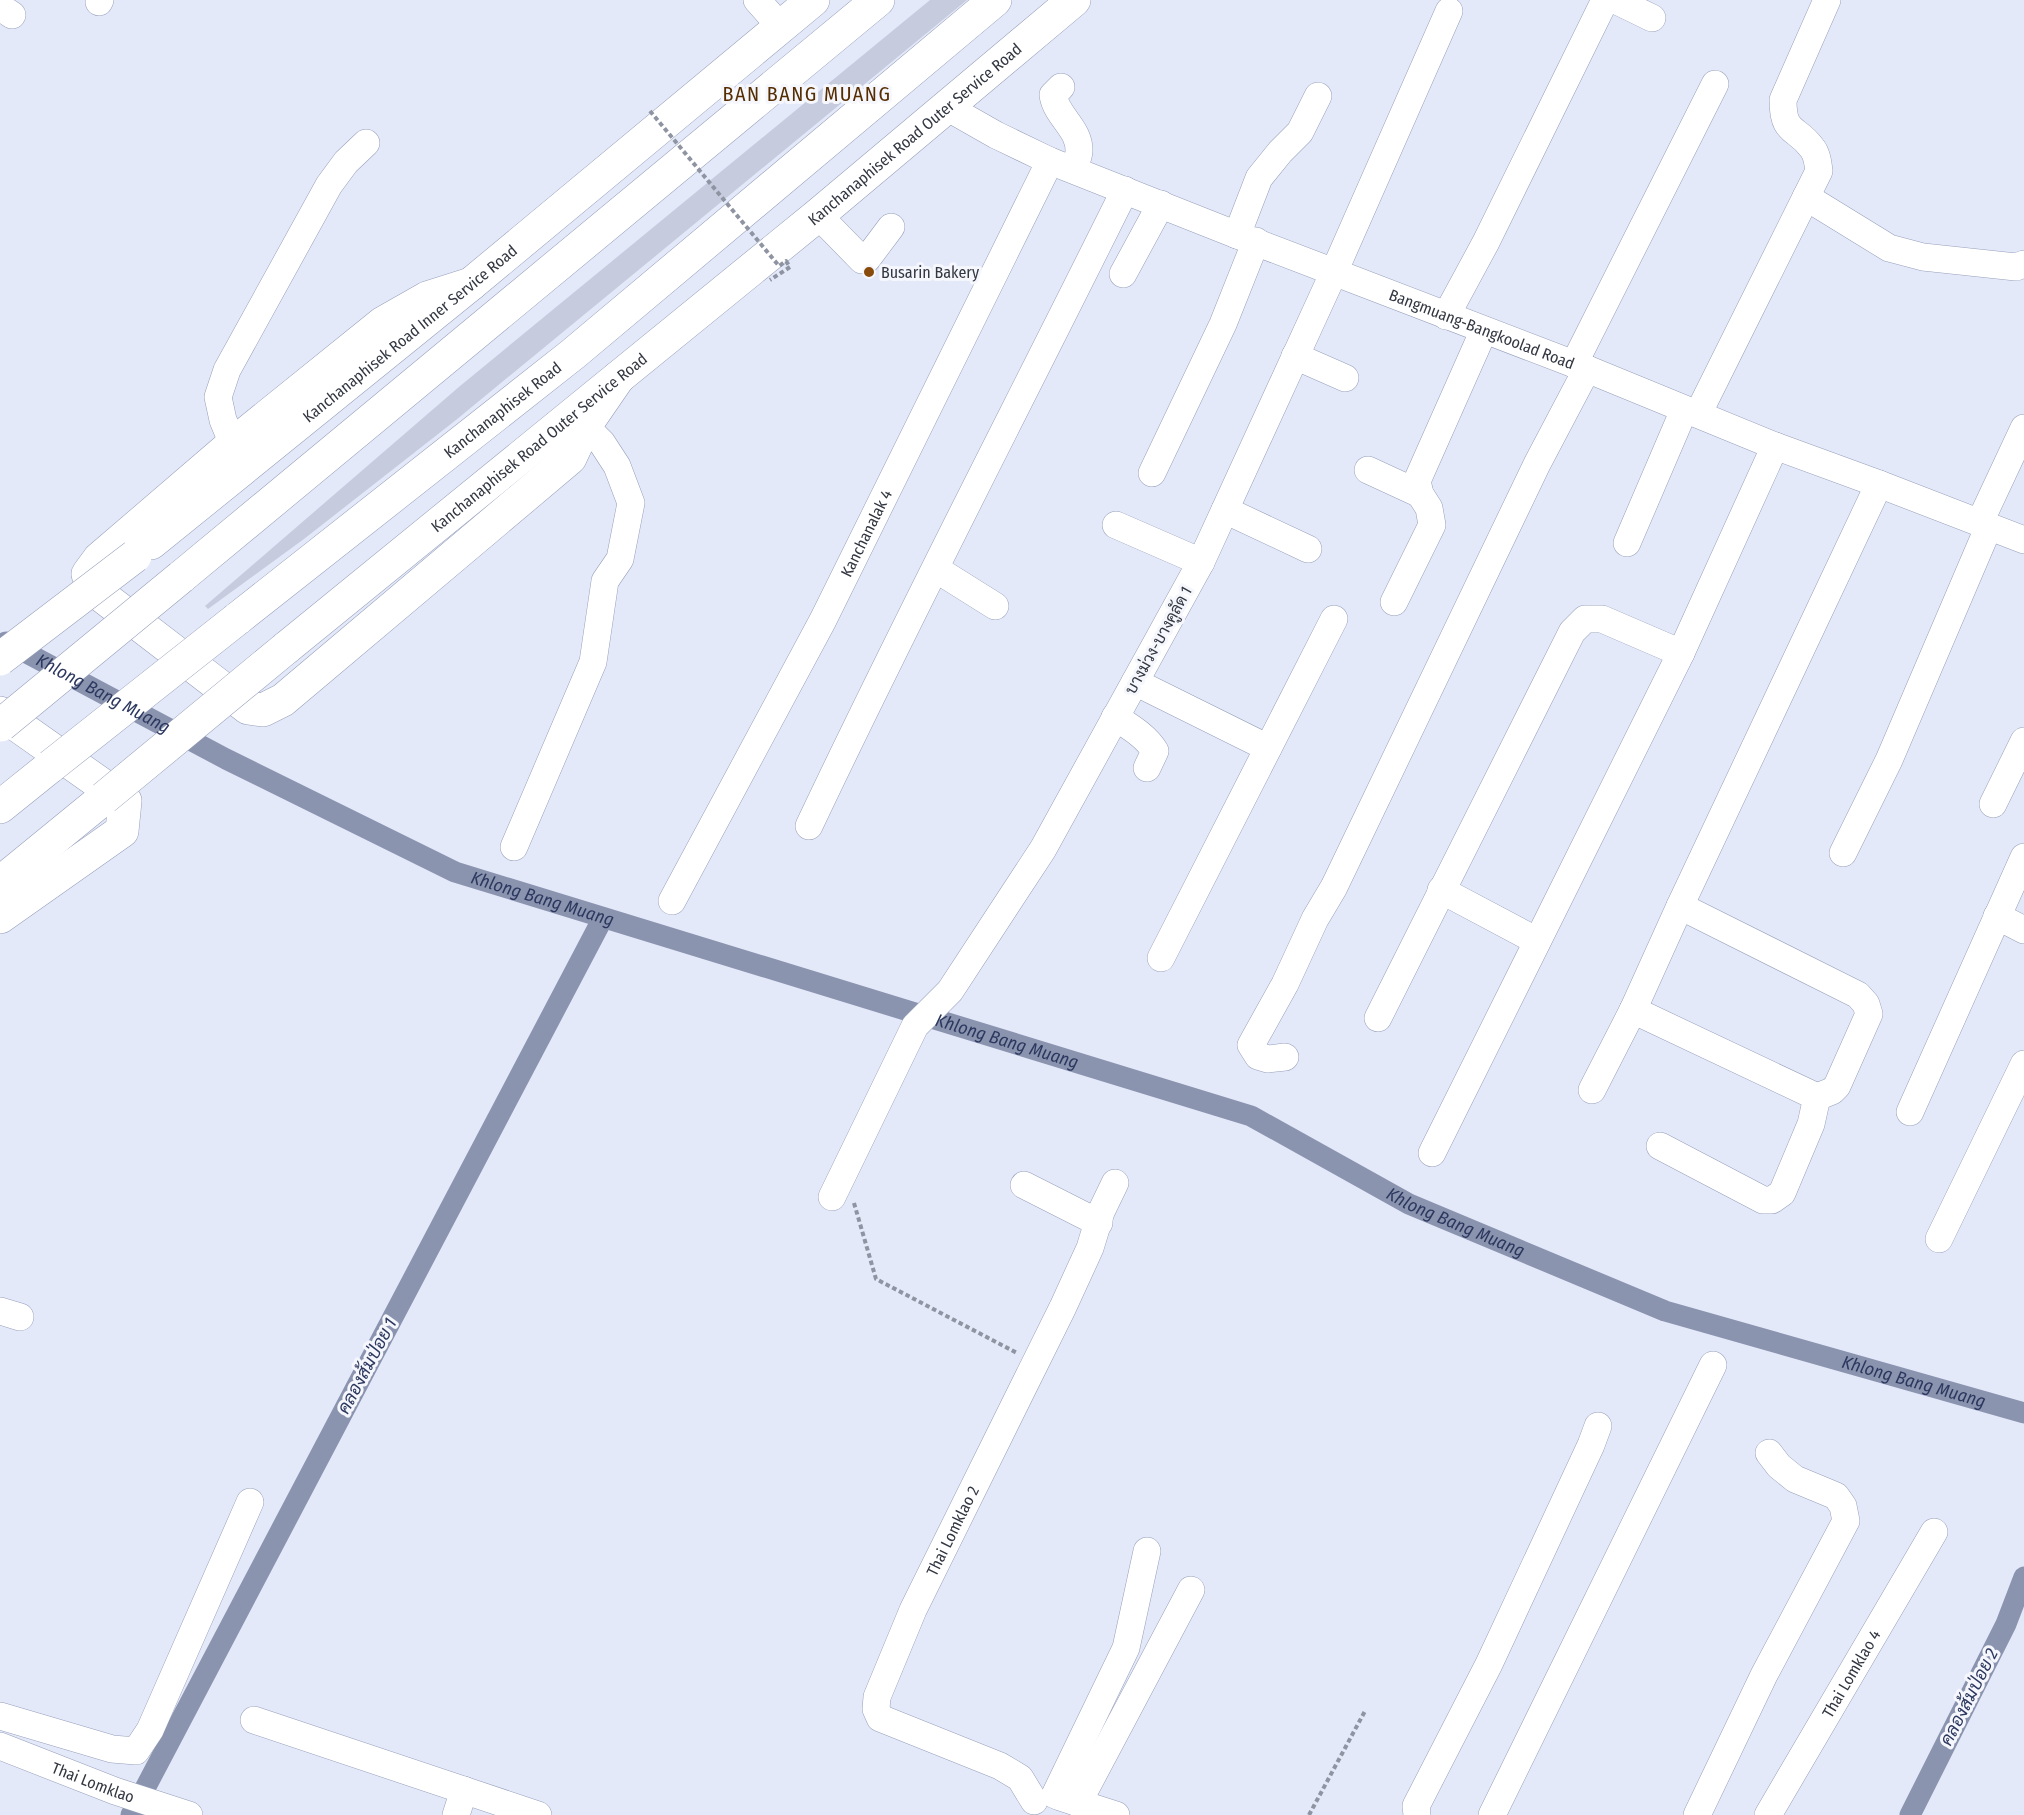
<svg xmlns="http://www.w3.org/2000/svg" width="2024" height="1815" font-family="'Fira Sans Condensed',Sarabun,sans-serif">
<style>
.green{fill:#c6ccde}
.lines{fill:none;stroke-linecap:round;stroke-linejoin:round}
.canal{stroke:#8b94af;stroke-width:21}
.minor-casing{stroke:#97a0ba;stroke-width:28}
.major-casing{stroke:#97a0ba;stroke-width:34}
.highway-casing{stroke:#97a0ba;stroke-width:34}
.path{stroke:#8f94a2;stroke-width:4;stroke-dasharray:4.5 3;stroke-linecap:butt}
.minor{stroke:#fff;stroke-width:27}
.major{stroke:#fff;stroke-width:33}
.highway{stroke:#fff;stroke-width:33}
.major-bridge-casing{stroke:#97a0ba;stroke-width:34;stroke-linecap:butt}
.highway-bridge-casing{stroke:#97a0ba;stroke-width:34;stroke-linecap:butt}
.path-bridge{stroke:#8f94a2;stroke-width:4;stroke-dasharray:4.5 3;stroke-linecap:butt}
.major-bridge{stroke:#fff;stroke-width:33}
.highway-bridge{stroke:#fff;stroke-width:33}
.poi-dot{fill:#884b0b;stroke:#f5f7fc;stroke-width:2}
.labels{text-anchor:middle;stroke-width:6;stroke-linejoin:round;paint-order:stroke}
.street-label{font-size:16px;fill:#333742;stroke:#f5f7fc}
.poi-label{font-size:16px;fill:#333742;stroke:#f5f7fc;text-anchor:start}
.water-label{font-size:18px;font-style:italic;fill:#2c385f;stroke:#f5f7fc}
.quarter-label{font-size:20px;letter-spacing:1.5px;fill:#562c01;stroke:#f5f7fc}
</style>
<rect width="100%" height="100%" fill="#e4e9fa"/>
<polygon class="green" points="930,0 967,0 456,420 304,539 208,609 205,606 460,386"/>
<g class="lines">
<g class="canal">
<path id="s1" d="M6,642L226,759L455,872L1251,1116L1409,1204L1665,1311L2024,1413"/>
<polyline points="131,1815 603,918"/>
<polyline points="1910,1815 2006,1624 2024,1577"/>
</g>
<defs>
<g id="minor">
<polyline points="757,0 780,26"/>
<polyline points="1615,0 1652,18"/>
<polyline points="99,2 100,0"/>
<polyline points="0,7 12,15"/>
<path d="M1061,87L1053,95C1056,116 1080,129 1079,151C1079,157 1075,164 1073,169"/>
<path id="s2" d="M945,106L996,135L1050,161L1237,235L1587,369L1775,446L1879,484L2024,540"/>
<polyline points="1806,197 1889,248 1923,257 2016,267 2024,264"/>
<polyline points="818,215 862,260 867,259 891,227"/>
<polyline points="1237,235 1259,178 1280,152 1300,132 1318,96"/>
<polyline points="1123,274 1161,204"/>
<polyline points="1446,316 1486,242 1605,0"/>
<polyline points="1295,356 1345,378"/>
<polyline points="1574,364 1715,84"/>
<path d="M1698,414L1819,171C1818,163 1817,154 1812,148C1796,126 1783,135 1783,100L1827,0"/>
<polyline points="233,444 223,420 218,397 227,370 329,185 346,162 366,143"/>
<polyline points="1368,470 1420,494"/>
<polyline points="1152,473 1223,324 1256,241"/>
<polyline points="1225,510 1308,549"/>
<polyline points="1980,522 2024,428"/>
<polyline points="1116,525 1201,562"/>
<polyline points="1627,543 1684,410"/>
<polyline points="936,569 995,606"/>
<polyline points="1394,602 1432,525 1429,508 1420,494 1417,481 1484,330"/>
<polyline points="1135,682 1268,748"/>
<path d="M1115,717C1130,727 1146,736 1155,751L1147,768"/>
<polyline points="1993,804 2024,741"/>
<path d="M809,826C910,612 1020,402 1125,190"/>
<polyline points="514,847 593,662 605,581 620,559 631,503 617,466 602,443 585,426"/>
<polyline points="1843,853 1889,760 1989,526"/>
<polyline points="1441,890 1537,941"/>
<path id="s3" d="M672,901L823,620L1050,161"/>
<polyline points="1680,906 1858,995 1866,1004 1869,1014 1837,1086 1832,1091 1817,1097"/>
<polyline points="1997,916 2024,930"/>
<polyline points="1161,958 1334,619"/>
<polyline points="1633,1010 1817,1097 1811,1124 1782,1193 1772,1200 1763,1200 1660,1146"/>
<polyline points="1378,1018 1572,632 1585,619 1602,619 1681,653"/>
<polyline points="1285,1057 1268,1059 1258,1056 1251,1045 1285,984 1315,919 1334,887 1537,464 1587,369"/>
<polyline points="1592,1090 1633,1010 1680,906 1879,484"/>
<polyline points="1910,1112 2024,857"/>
<polyline points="1432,1153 1681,653 1775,446"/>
<polyline points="1024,1185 1099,1223"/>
<polyline points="832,1197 915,1026 950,991 1043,849 1201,562 1334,272 1449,11"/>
<polyline points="1939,1239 2024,1064"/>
<polyline points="0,1311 20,1317"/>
<polyline points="0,1716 112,1749 136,1751 150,1730 250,1502"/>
<polyline points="254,1720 538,1815"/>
<path id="s4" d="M0,1746L115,1791L189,1815"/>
<polyline points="1055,1795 1126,1648 1147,1551"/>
<polyline points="1060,1797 1116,1815"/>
<path id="s5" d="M1034,1801L1020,1778L1000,1766L880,1718L876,1709L877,1697L913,1610L1063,1307L1090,1248L1101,1212L1115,1183"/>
<polyline points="1078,1803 1191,1590"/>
<polyline points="456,1815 464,1790"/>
<polyline points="1417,1815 1416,1806 1489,1664 1591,1445 1598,1426"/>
<polyline points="1492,1815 1713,1365"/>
<polyline points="1697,1815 1764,1675 1846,1521 1843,1506 1836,1496 1795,1479 1779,1466 1769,1453"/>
<path id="s6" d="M1768,1815L1934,1532"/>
</g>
<g id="major">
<polyline points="471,284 427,298 383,323 233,444 99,559 88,574 93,589 248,708 263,710 283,700 570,458 585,426 618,378"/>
<path id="s7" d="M151,543L471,284L813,0"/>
<path id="s8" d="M286,648L818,215L1074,0"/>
<polyline points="0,713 125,801 122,831 0,917"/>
<polyline points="0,883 104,798"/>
</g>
<g id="highway">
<polyline points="181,577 878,0"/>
<path id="s9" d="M237,619L573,354L995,0"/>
<polyline points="0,807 51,766"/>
</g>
</defs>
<use href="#minor" class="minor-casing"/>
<use href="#major" class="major-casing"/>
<use href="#highway" class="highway-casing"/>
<g class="path">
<polyline points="854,1203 876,1279 1017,1353"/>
<polyline points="1309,1815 1365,1711"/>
</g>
<use href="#minor" class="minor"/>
<use href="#major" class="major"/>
<use href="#highway" class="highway"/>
<defs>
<g id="major-bridge">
<polyline points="0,659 135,556"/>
<polyline points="104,798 286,648"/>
</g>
<g id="highway-bridge">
<polyline points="1,725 181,577"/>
<polyline points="51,766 237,619"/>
</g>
</defs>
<use href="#major-bridge" class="major-bridge-casing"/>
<use href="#highway-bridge" class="highway-bridge-casing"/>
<polyline class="path-bridge" points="650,111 779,266 786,261 790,267 770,280"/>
<use href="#major-bridge" class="major-bridge"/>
<use href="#highway-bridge" class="highway-bridge"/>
</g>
<circle class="poi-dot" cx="869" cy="272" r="6"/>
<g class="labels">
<g class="street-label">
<text dy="6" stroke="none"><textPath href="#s8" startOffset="812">Kanchanaphisek Road Outer Service Road</textPath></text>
<text dy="6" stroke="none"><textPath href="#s2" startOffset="582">Bangmuang-Bangkoolad Road</textPath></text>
<text dy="6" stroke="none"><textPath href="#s7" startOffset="333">Kanchanaphisek Road Inner Service Road</textPath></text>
<text dy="6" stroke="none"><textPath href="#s9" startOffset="338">Kanchanaphisek Road</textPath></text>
<text dy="6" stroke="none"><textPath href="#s8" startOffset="326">Kanchanaphisek Road Outer Service Road</textPath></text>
<text dy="6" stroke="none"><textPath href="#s3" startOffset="416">Kanchanalak 4</textPath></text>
<text transform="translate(1158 640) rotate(-61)" y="6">บางม่วง-บางคูลัด 1</text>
<text dy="6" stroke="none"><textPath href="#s5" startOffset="384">Thai Lomklao 2</textPath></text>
<text dy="6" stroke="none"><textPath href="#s6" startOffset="164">Thai Lomklao 4</textPath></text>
<text dy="6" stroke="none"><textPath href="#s4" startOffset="100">Thai Lomklao</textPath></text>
</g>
<g class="poi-label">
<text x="881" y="278">Busarin Bakery</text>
</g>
<g class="water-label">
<text dy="6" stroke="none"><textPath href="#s1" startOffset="110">Khlong Bang Muang</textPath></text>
<text dy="6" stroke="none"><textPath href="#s1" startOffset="596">Khlong Bang Muang</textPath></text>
<text dy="6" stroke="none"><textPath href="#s1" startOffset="1082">Khlong Bang Muang</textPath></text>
<text dy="6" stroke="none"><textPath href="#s1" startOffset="1568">Khlong Bang Muang</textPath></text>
<text transform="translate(367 1366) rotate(-62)" y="6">คลองส้มป่อย 1</text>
<text dy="6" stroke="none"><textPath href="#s1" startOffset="2054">Khlong Bang Muang</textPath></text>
<text transform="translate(1969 1697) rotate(-63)" y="6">คลองส้มป่อย 2</text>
</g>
<g class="quarter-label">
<text x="807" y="101">BAN BANG MUANG</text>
</g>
</g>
</svg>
